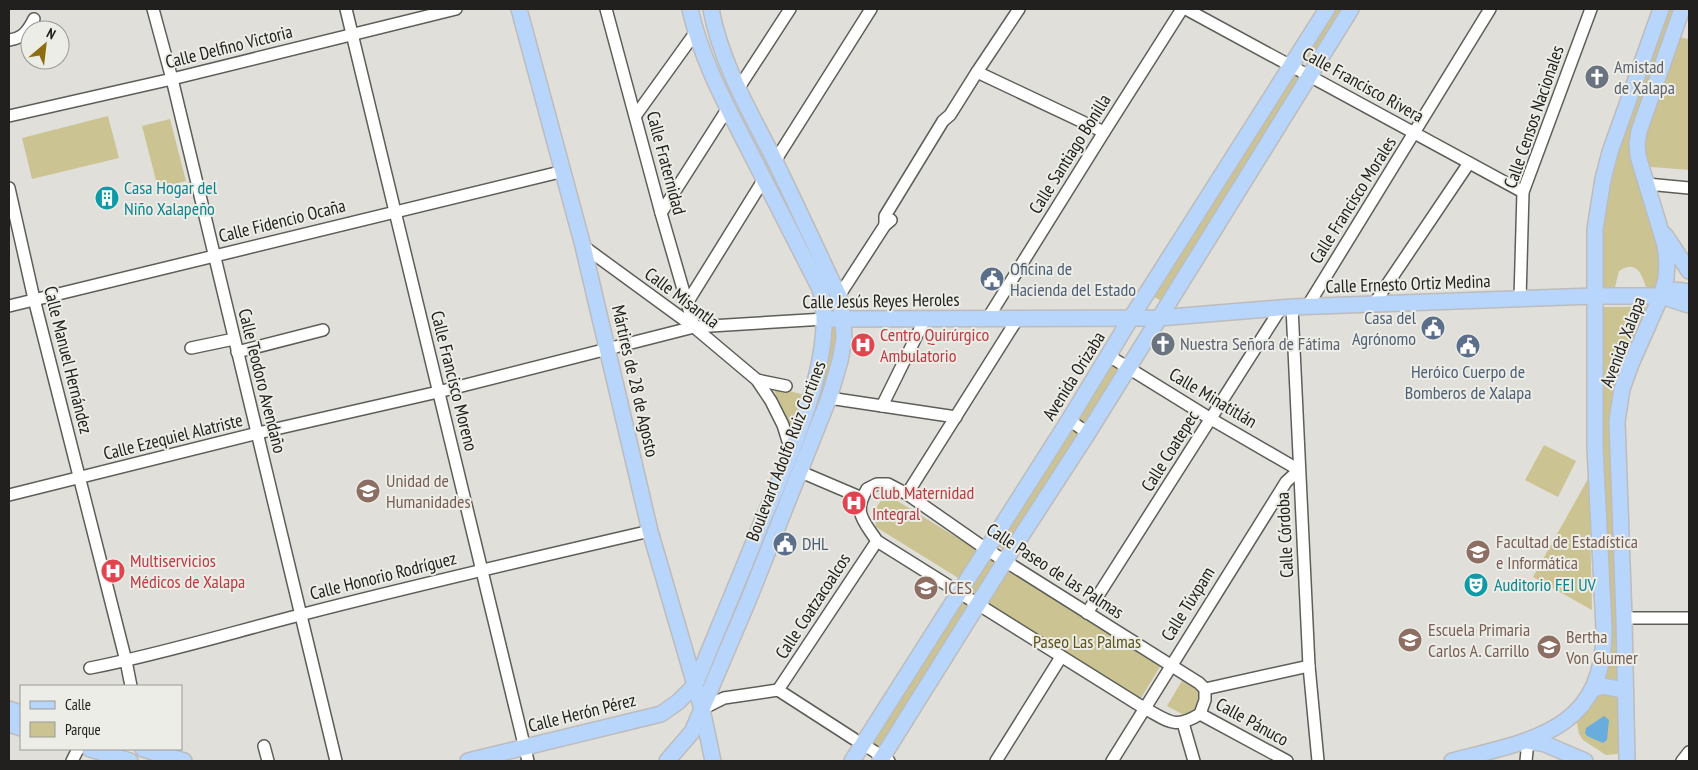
<svg xmlns="http://www.w3.org/2000/svg" width="1698" height="770" font-family="'PT Sans Narrow',sans-serif">
<style>
.green{fill:#ccc392}
.water{fill:#68addd}
.lines{fill:none;stroke-linecap:round;stroke-linejoin:round}
.minor-casing{stroke:#5e5e59;stroke-width:14}
.major-casing{stroke:#bcbcbc;stroke-width:18}
.minor{stroke:#fff;stroke-width:11}
.major{stroke:#b8d5fc;stroke-width:15}
.labels{text-anchor:middle;stroke-width:4;stroke-linejoin:round;paint-order:stroke}
.street-label{font-size:18px;fill:#21201e;stroke:#edede7}
.worship-label{font-size:18px;fill:#5b616d;stroke:#edede7;text-anchor:start}
.culture-label{font-size:18px;fill:#0d838f;stroke:#edede7;text-anchor:start}
.service-label{font-size:18px;fill:#4e5e75;stroke:#edede7;text-anchor:start}
.health-label{font-size:18px;fill:#be3a42;stroke:#edede7;text-anchor:start}
.education-label{font-size:18px;fill:#785e54;stroke:#edede7;text-anchor:start}
.park-label{font-size:18px;fill:#5c5318;stroke:#edede7}
</style>
<rect width="100%" height="100%" fill="#e0dfda"/>
<g class="green">
<polygon points="1332,9 1347,9 1311,66 1301,60"/>
<path d="M1665,9H1678L1634,135L1653,212L1662,270L1656,288L1646,287C1641,272 1636,260 1619,271L1615,287L1600,288L1601,220L1624,133Z"/>
<polygon points="1673,36 1689,39 1689,170 1640,166 1637,147"/>
<polygon points="1292,73 1301,78 1164,303 1153,296"/>
<polygon points="108,116 119,158 32,179 22,138"/>
<polygon points="170,119 186,181 158,188 142,126"/>
<polygon points="1602,307 1649,307 1621,366 1612,406 1622,685 1598,683"/>
<polygon points="840,324 833,370 712,687 708,675 759,550 825,366 832,340 832,326"/>
<polygon points="1112,361 1121,367 1082,426 1074,420"/>
<polygon points="773,387 805,395 790,431"/>
<polygon points="1071,426 1081,434 1007,552 998,546"/>
<polygon points="1544,445 1576,461 1558,497 1525,480"/>
<polygon points="1589,477 1592,610 1533,577"/>
<polygon points="886,494 982,553 963,581 876,527 875,509"/>
<polygon points="986,555 998,563 976,596 965,589"/>
<polygon points="1006,569 1161,665 1141,698 985,601"/>
<polygon points="959,597 972,605 879,750 869,743"/>
<polygon points="1183,679 1201,690 1202,701 1196,712 1186,716 1167,706"/>
<polygon points="1598,692 1619,696 1622,747 1617,754 1606,755 1583,740 1579,734 1576,718"/>
</g>
<polygon class="water" points="1604,716 1609,720 1607,740 1603,743 1587,736 1585,733 1586,728"/>
<g class="lines">
<defs>
<g id="minor">
<polyline points="153,9 172,79 336,761"/>
<polyline points="346,9 528,761"/>
<polyline points="606,9 661,213 694,327"/>
<polyline points="1186,9 1523,192"/>
<path d="M9,40C23,38 28,31 34,19"/>
<polyline points="977,72 1104,132"/>
<polyline points="738,89 790,9"/>
<polyline points="636,115 695,33"/>
<polyline points="9,116 172,79 456,9"/>
<polyline points="775,161 871,9"/>
<polyline points="1647,184 1689,188"/>
<polyline points="9,188 34,299 126,661 131,686"/>
<polyline points="661,213 728,108"/>
<polyline points="885,225 885,216 943,121 950,115 977,72 1019,9"/>
<polyline points="583,246 694,327 757,380 771,401 783,425 791,451"/>
<polyline points="839,296 885,225 891,220"/>
<polyline points="1520,299 1523,192 1591,9"/>
<polyline points="687,303 764,179"/>
<polyline points="1374,304 1469,163"/>
<polyline points="9,306 564,171"/>
<polyline points="1292,307 1309,666 1318,761"/>
<polyline points="1307,307 1490,9"/>
<polyline points="988,318 1104,132 1182,9"/>
<polyline points="191,348 234,339"/>
<polyline points="237,352 323,330"/>
<polyline points="1109,356 1211,419 1299,470 1286,482 1112,761"/>
<polyline points="757,380 786,386"/>
<polyline points="829,398 956,417"/>
<polyline points="882,406 925,319"/>
<polyline points="1069,420 1088,433"/>
<polyline points="801,472 862,498"/>
<path d="M877,484H888L907,494L986,549L1199,683L1205,689V700L1200,714C1174,730 1169,721 1144,708L877,541C863,520 853,513 867,489Z"/>
<polyline points="907,494 1018,318"/>
<polyline points="9,495 258,433 438,392 694,327 825,319"/>
<polyline points="1087,613 1281,308"/>
<polyline points="1624,618 1689,618"/>
<path d="M90,668C161,654 230,633 300,615C416,585 533,558 650,531"/>
<polyline points="1205,689 1309,666"/>
<polyline points="778,690 877,541"/>
<polyline points="702,709 724,698 778,690 854,739"/>
<polyline points="1200,714 1287,761"/>
<polyline points="1183,723 1194,761"/>
<polyline points="863,744 889,761"/>
<polyline points="264,746 268,761"/>
<polyline points="72,761 78,749"/>
<polyline points="996,761 1061,657"/>
<polyline points="1526,761 1528,741"/>
<polyline points="1682,761 1689,752"/>
</g>
<g id="major">
<polyline points="519,9 583,246 650,531 702,709 713,761"/>
<polyline points="1665,235 1689,271"/>
<path d="M1661,296C1671,289 1677,289 1689,292"/>
<polyline points="825,319 1158,318 1292,307 1594,296 1661,296 1689,305"/>
<polyline points="1592,690 1602,686 1624,690"/>
<polyline points="9,709 21,713"/>
<polyline points="9,724 21,728"/>
<polyline points="1528,741 1545,744 1585,761"/>
<polyline points="90,749 130,761"/>
<polyline points="143,749 184,761"/>
<path d="M468,761L661,714L678,702L695,685C717,631 740,577 761,524C787,462 839,354 820,289C796,241 771,194 747,146C724,101 701,58 690,9"/>
<path d="M667,761L692,732L702,709L748,601L829,398L840,361L844,339L843,319L839,296C817,250 796,204 774,159C749,110 721,63 711,9"/>
<polyline points="852,761 1069,420 1131,318 1327,9"/>
<polyline points="880,761 1005,561 1088,433 1351,9"/>
<path d="M1452,761C1533,740 1605,731 1604,628L1595,447V229L1603,179L1610,152L1661,9"/>
<polyline points="1627,761 1624,618 1617,421 1622,389 1631,364 1661,296 1666,279 1667,262 1665,245 1638,156 1637,144 1639,131 1682,9"/>
</g>
</defs>
<use href="#minor" class="minor-casing"/>
<use href="#major" class="major-casing"/>
<use href="#minor" class="minor"/>
<use href="#major" class="major"/>
</g>
<defs>
<symbol id="church-disc" viewBox="-11 -11 22 22"><circle r="9.5" fill="#6b7280" stroke="#edede7"/><path d="M-1.2-6h2.4v3.5h3.3v2.4h-3.3V6h-2.4V-.1h-3.3v-2.4h3.3Z" fill="#fff"/></symbol>
<symbol id="building-disc" viewBox="-11 -11 22 22"><circle r="9.5" fill="#0f9aa8" stroke="#edede7"/><path d="M-4-6H4V6H1V3H-1V6H-4ZM-2.5-4.3h1.7v1.8h-1.7ZM.8-4.3h1.7v1.8H.8ZM-2.5-1h1.7V.8h-1.7ZM.8-1h1.7V.8H.8Z" fill="#fff"/></symbol>
<symbol id="civic-disc" viewBox="-11 -11 22 22"><circle r="9.5" fill="#5c6f8a" stroke="#edede7"/><path d="M-.6-6.5H3V-4.5H.6V-3L4-1V1h2V6H-6V1h2V-1L-.6-3ZM-1.2 2.5V6h2.4V2.5Z" fill="#fff"/></symbol>
<symbol id="hospital-disc" viewBox="-11 -11 22 22"><circle r="9.5" fill="#e0444e" stroke="#edede7"/><path d="M-5-5h3v3.5h4V-5h3V5h-3V1.5h-4V5h-3Z" fill="#fff"/></symbol>
<symbol id="university-disc" viewBox="-11 -11 22 22"><circle r="9.5" fill="#8d6e63" stroke="#edede7"/><path d="M0-5L7-2L0 1L-7-2ZM-4 1L0 2.5L4 1V4Q0 6-4 4Z" fill="#fff"/></symbol>
<symbol id="theatre-disc" viewBox="-11 -11 22 22"><circle r="9.5" fill="#0f9aa8" stroke="#edede7"/><path d="M-5-5.5Q0-4 5-5.5V0Q5 5 0 6Q-5 5-5 0ZM-3.3-2.5H-1v1.5H-3.3ZM1-2.5H3.3v1.5H1ZM-2.8 1Q0 5.5 2.8 1Z" fill="#fff"/></symbol>
<symbol id="school-disc" viewBox="-11 -11 22 22"><circle r="9.5" fill="#8d6e63" stroke="#edede7"/><path d="M0-5L7-2L0 1L-7-2ZM-4 1L0 2.5L4 1V4Q0 6-4 4Z" fill="#fff"/></symbol>
</defs>
<g fill-rule="evenodd">
<use href="#church-disc" x="1583" y="63" width="28" height="28"/>
<use href="#building-disc" x="93" y="184" width="28" height="28"/>
<use href="#civic-disc" x="978" y="265" width="28" height="28"/>
<use href="#civic-disc" x="1419" y="314" width="28" height="28"/>
<use href="#church-disc" x="1149" y="330" width="28" height="28"/>
<use href="#hospital-disc" x="849" y="331" width="28" height="28"/>
<use href="#civic-disc" x="1454" y="332" width="28" height="28"/>
<use href="#university-disc" x="354" y="477" width="28" height="28"/>
<use href="#hospital-disc" x="840" y="489" width="28" height="28"/>
<use href="#civic-disc" x="771" y="530" width="28" height="28"/>
<use href="#university-disc" x="1464" y="538" width="28" height="28"/>
<use href="#hospital-disc" x="99" y="557" width="28" height="28"/>
<use href="#theatre-disc" x="1462" y="571" width="28" height="28"/>
<use href="#school-disc" x="912" y="574" width="28" height="28"/>
<use href="#school-disc" x="1396" y="626" width="28" height="28"/>
<use href="#school-disc" x="1535" y="633" width="28" height="28"/>
</g>
<g class="labels">
<g class="street-label">
<text transform="translate(229 47) rotate(-14)" y="6">Calle Delfino Victoria</text>
<text transform="translate(1363 85) rotate(29)" y="6">Calle Francisco Rivera</text>
<text transform="translate(1534 117) rotate(-71)" y="6">Calle Censos Nacionales</text>
<text transform="translate(1070 154) rotate(-58)" y="6">Calle Santiago Bonilla</text>
<text transform="translate(666 163) rotate(75)" y="6">Calle Fraternidad</text>
<text transform="translate(1353 200) rotate(-58)" y="6">Calle Francisco Morales</text>
<text transform="translate(282 221) rotate(-14)" y="6">Calle Fidencio Ocaña</text>
<text transform="translate(1408 284) rotate(-2)" y="6">Calle Ernesto Ortiz Medina</text>
<text transform="translate(682 298) rotate(37)" y="6">Calle Misantla</text>
<text transform="translate(881 301) rotate(-1)" y="6">Calle Jesús Reyes Heroles</text>
<text transform="translate(1623 342) rotate(-69)" y="6">Avenida Xalapa</text>
<text transform="translate(68 360) rotate(76)" y="6">Calle Manuel Hernández</text>
<text transform="translate(1074 376) rotate(-58)" y="6">Avenida Orizaba</text>
<text transform="translate(262 381) rotate(76)" y="6">Calle Teodoro Avendaño</text>
<text transform="translate(454 381) rotate(76)" y="6">Calle Francisco Moreno</text>
<text transform="translate(635 381) rotate(77)" y="6">Mártires de 28 de Agosto</text>
<text transform="translate(1213 398) rotate(31)" y="6">Calle Minatitlán</text>
<text transform="translate(173 437) rotate(-14)" y="6">Calle Ezequiel Alatriste</text>
<text transform="translate(786 451) rotate(-69)" y="6">Boulevard Adolfo Ruiz Cortines</text>
<text transform="translate(1170 451) rotate(-58)" y="6">Calle Coatepec</text>
<text transform="translate(1285 535) rotate(-93)" y="6">Calle Córdoba</text>
<text transform="translate(1055 571) rotate(33)" y="6">Calle Paseo de las Palmas</text>
<text transform="translate(383 576) rotate(-14)" y="6">Calle Honorio Rodríguez</text>
<text transform="translate(1188 604) rotate(-58)" y="6">Calle Túxpam</text>
<text transform="translate(813 606) rotate(-57)" y="6">Calle Coatzacoalcos</text>
<text transform="translate(582 713) rotate(-14)" y="6">Calle Herón Pérez</text>
<text transform="translate(1252 722) rotate(29)" y="6">Calle Pánuco</text>
</g>
<g class="worship-label">
<text x="1614" y="73">Amistad<tspan x="1614" dy="21">de Xalapa</tspan></text>
<text x="1180" y="350">Nuestra Señora de Fátima</text>
</g>
<g class="culture-label">
<text x="124" y="194">Casa Hogar del<tspan x="124" dy="21">Niño Xalapeño</tspan></text>
<text x="1494" y="591">Auditorio FEI UV</text>
</g>
<g class="service-label">
<text x="1010" y="275">Oficina de<tspan x="1010" dy="21">Hacienda del Estado</tspan></text>
<text x="1416" y="324" text-anchor="end">Casa del<tspan x="1416" dy="21">Agrónomo</tspan></text>
<text x="1468" y="378" text-anchor="middle">Heróico Cuerpo de<tspan x="1468" dy="21">Bomberos de Xalapa</tspan></text>
<text x="802" y="550">DHL</text>
</g>
<g class="health-label">
<text x="880" y="341">Centro Quirúrgico<tspan x="880" dy="21">Ambulatorio</tspan></text>
<text x="872" y="499">Club Maternidad<tspan x="872" dy="21">Integral</tspan></text>
<text x="130" y="567">Multiservicios<tspan x="130" dy="21">Médicos de Xalapa</tspan></text>
</g>
<g class="education-label">
<text x="386" y="487">Unidad de<tspan x="386" dy="21">Humanidades</tspan></text>
<text x="1496" y="548">Facultad de Estadística<tspan x="1496" dy="21">e Informática</tspan></text>
<text x="944" y="594">ICES</text>
<text x="1428" y="636">Escuela Primaria<tspan x="1428" dy="21">Carlos A. Carrillo</tspan></text>
<text x="1566" y="643">Bertha<tspan x="1566" dy="21">Von Glumer</tspan></text>
</g>
<g class="park-label">
<text x="1087" y="648">Paseo Las Palmas</text>
</g>
</g>
<rect width="1698" height="770" fill="none" stroke="#21201e" stroke-width="20"/>
<rect x="20" y="685" width="162" height="65" fill="#edede7" stroke="#9b9b97"/>
<rect x="30" y="701" width="25" height="8" fill="#b8d5fc" stroke="#9b9b97"/>
<text x="65" y="710" font-size="15" fill="#21201e">Calle</text>
<rect x="30" y="722" width="25" height="15" fill="#ccc392" stroke="#9b9b97"/>
<text x="65" y="735" font-size="15" fill="#21201e">Parque</text>
<g transform="translate(45 45) rotate(28)"><circle r="24" fill="#edede7" stroke="#9b9b97"/>
<path d="M0-4L9 19L0 12L-9 19Z" fill="#8e6c10"/>
<text y="-8" font-size="14" font-weight="bold" text-anchor="middle" fill="#21201e">N</text>
</g>
</svg>
